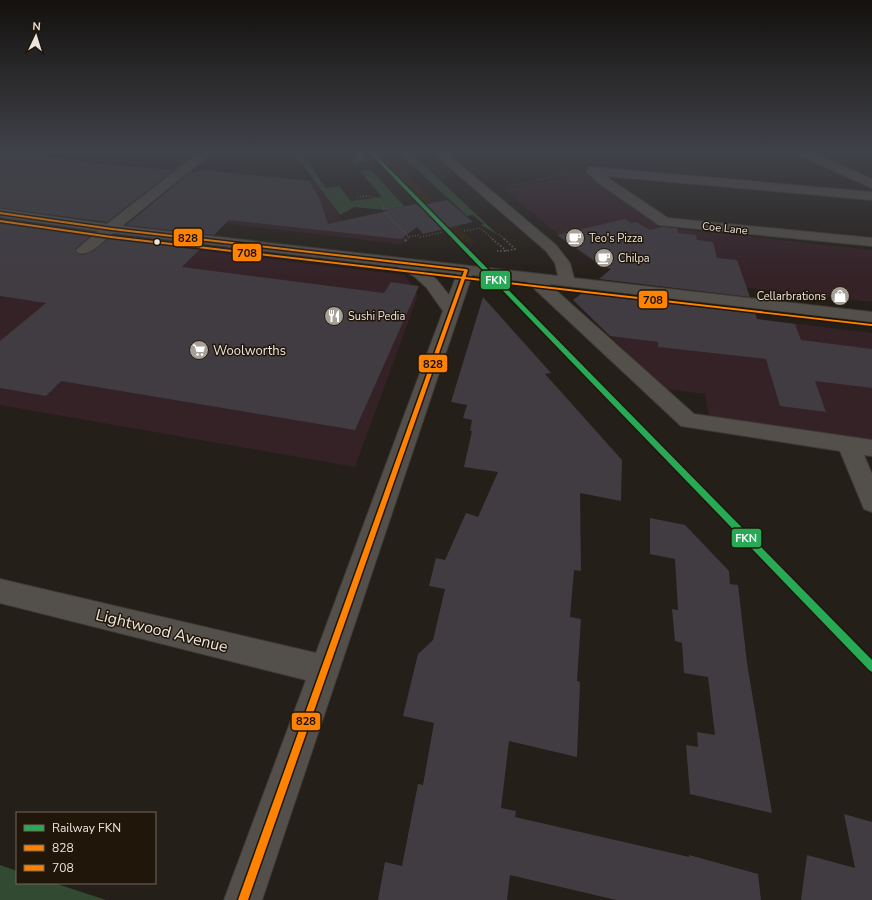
<svg xmlns="http://www.w3.org/2000/svg" width="872" height="900" font-family="'Nunito Sans',sans-serif">
<style>
.commercial{fill:#342227}
.built{fill:#312312}
.green{fill:#324a31}
.building{fill:#403c42}
.lines{fill:none;stroke-linecap:round;stroke-linejoin:round}
.minor-casing{stroke:#3e3934;stroke-width:2}
.path-far1{stroke:#5b5652;stroke-width:1.5;stroke-dasharray:1 2;stroke-linecap:butt}
.path{stroke:#5b5652;stroke-width:2;stroke-dasharray:1.5 2;stroke-linecap:butt}
.minor{fill:#534f4a;fill-rule:evenodd}
.bus-1-casing{stroke:#21160a;stroke-width:3}
.bus-2-casing{stroke:#21160a;stroke-width:3}
.bus-1{fill:#ff8200;fill-rule:evenodd}
.bus-2{fill:#ff8200;fill-rule:evenodd}
.rail-1-casing{stroke:#21160a;stroke-width:3}
.rail-1{fill:#28a956;fill-rule:evenodd}
.bus-dot{fill:#ede5dd;stroke:#21160a;stroke-width:1.5}
.labels{text-anchor:middle;stroke-width:3;stroke-linejoin:round;paint-order:stroke}
.far-street-label{font-size:11px;fill:#ede5dd;stroke:#21160a}
.far-poi-label{font-size:11px;fill:#ede5dd;stroke:#21160a;text-anchor:start}
.poi-label{font-size:13px;fill:#ede5dd;stroke:#21160a;text-anchor:start}
.near-street-label{font-size:16px;fill:#ede5dd;stroke:#21160a}
.line-badge{stroke:#21160a;stroke-width:1.5}
.badge-label{font-size:11px;text-anchor:middle;font-weight:bold;fill:#fff}
.pale-badge-label{font-size:11px;text-anchor:middle;font-weight:bold;fill:#111}
</style>
<rect width="100%" height="100%" fill="#251f19"/>
<g class="commercial">
<polygon points="584,174 671,228 872,250 872,302 636,275 609,269 585,256 558,236 559,235 503,189"/>
<polygon points="264,176 314,181 343,221 388,219 409,241 399,244 213,222"/>
<polygon points="24,230 405,275 418,295 355,467 0,405 0,245"/>
<polygon points="577,297 872,333 872,443 709,418 705,394 665,389 573,300"/>
</g>
<polygon class="built" points="366,151 383,151 477,245 450,238"/>
<g class="green">
<polygon points="292,151 321,151 303,155 326,188 339,186 351,201 382,197 350,159 357,158 351,151 358,151 368,162 355,164 361,171 370,169 404,206 386,210 354,207 340,215"/>
<polygon points="397,151 409,151 498,235 481,225 484,224 473,215 467,216"/>
<polygon points="0,865 17,871 17,883 54,883 106,900 0,900"/>
</g>
<g class="building">
<polygon points="0,153 78,160 76,162 174,170 107,222 0,208"/>
<polygon points="205,170 309,181 319,198 328,224 387,211 386,210 416,204 418,206 447,200 473,222 423,234 417,227 401,239 229,220 214,235 126,225 191,172"/>
<polygon points="0,219 95,232 75,249 78,254 83,255 93,251 113,235 204,245 182,267 384,293 391,282 419,286 355,430 61,381 46,396 0,388 0,341 46,303 0,296"/>
<polygon points="625,219 631,223 636,222 650,230 662,227 677,228 678,233 696,235 697,240 713,242 717,258 737,260 750,297 599,279 611,269 601,265 557,235"/>
<polygon points="586,290 754,310 757,319 795,324 801,340 872,349 872,388 815,381 826,412 780,406 766,359 658,347 658,342 610,336 573,300"/>
<polygon points="483,297 551,373 545,374 622,460 621,501 580,493 581,571 574,570 570,617 581,619 577,681 580,682 577,757 509,741 501,808 516,811 515,817 689,857 689,855 758,874 761,900 616,900 510,875 507,900 378,900 385,862 402,866 418,784 423,785 434,723 403,716 418,654 433,640 445,589 429,586 436,558 445,560 466,513 478,517 498,472 464,467 472,431 470,431 472,420 463,418 467,405 451,402"/>
<polygon points="650,518 685,525 729,571 730,584 738,585 747,663 772,813 690,794 686,745 698,747 697,732 715,735 708,677 684,673 682,643 675,641 672,609 678,610 675,559 650,554"/>
<polygon points="844,814 872,822 872,900 801,900 807,855 855,868"/>
</g>
<g class="lines">
<defs>
<g id="minor">
<path d="M201,151H214L122,226L558,276L555,263L546,251L431,151H444L556,245L570,263L574,278L872,312V322L549,284L694,414L872,440V456L864,455L872,474V512L864,509L840,451L681,426L527,282L472,275L262,900H224L306,680L0,603V579L316,653L443,311L426,287L415,277L398,267L113,233C103,241 91,256 78,253L76,250L98,231L0,217V209L107,224ZM425,270L457,274L449,295L437,280Z"/>
<polygon points="792,151 808,151 872,179 872,188 794,153"/>
<polygon points="592,167 872,192 872,200 605,176 668,218 872,238 872,246 659,225 597,182 586,171 588,168"/>
</g>
</defs>
<use href="#minor" class="minor-casing"/>
<g class="path-far1">
<polyline points="510,186 571,173"/>
<polyline points="357,197 368,196 376,198 382,204 384,212 409,237 406,240"/>
<polyline points="464,231 480,228 494,240"/>
<polyline points="499,234 505,240"/>
<polyline points="409,237 418,235 420,237 443,232"/>
</g>
<g class="path">
<polyline points="492,239 507,251 497,251"/>
<polyline points="504,239 515,249 507,251"/>
<polyline points="405,241 407,239"/>
</g>
<use href="#minor" class="minor"/>
<defs>
<polygon id="bus-1" points="0,212 112,228 466,269 468,270 248,900 238,900 464,271 112,230 0,214"/>
<polygon id="bus-2" points="0,220 111,236 871,324 872,324 872,326 111,238 0,222"/>
</defs>
<use href="#bus-1" class="bus-1-casing"/>
<use href="#bus-2" class="bus-2-casing"/>
<use href="#bus-1" class="bus-1"/>
<use href="#bus-2" class="bus-2"/>
<defs>
<polygon id="rail-1" points="368,151 372,151 872,660 872,672 869,670"/>
</defs>
<use href="#rail-1" class="rail-1-casing"/>
<use href="#rail-1" class="rail-1"/>
</g>
<linearGradient id="sky" x2="0" y2="1"><stop stop-color="#14110e"/><stop offset="0.55" stop-color="#404249"/><stop offset="1" stop-color="#404249" stop-opacity="0"/></linearGradient>
<rect width="872" height="277" fill="url(#sky)"/>
<defs>
<symbol id="cafe-disc" viewBox="-11 -11 22 22"><circle r="9.5" fill="#a7a098" stroke="#21160a"/><path d="M-5.5-4.5H6V0H3Q3 3.5 0 3.5H-2.5Q-5.5 3.5-5.5 0ZM3-3.2v2h1.7v-2ZM-6 4.5H4V6H-6Z" fill="#fff"/></symbol>
<symbol id="shop-disc" viewBox="-11 -11 22 22"><circle r="9.5" fill="#a7a098" stroke="#21160a"/><path d="M-5-2.5h2.3a2.7 3.5 0 0 1 5.4 0H5L5.5 6h-11ZM-1.5-2.5h3a1.5 2.3 0 0 0-3 0Z" fill="#fff"/></symbol>
<symbol id="restaurant-disc" viewBox="-11 -11 22 22"><circle r="9.5" fill="#a7a098" stroke="#21160a"/><path d="M-5-6h1v4h1v-4h1v4h1v-4h1v5L-1.5 .5V6h-2V.5L-5-1ZM5-6V6H3V1.5H1.5Q1.5-4 5-6Z" fill="#fff"/></symbol>
<symbol id="supermarket-disc" viewBox="-11 -11 22 22"><circle r="9.5" fill="#a7a098" stroke="#21160a"/><path d="M-6-5.5h2.5l.6 2H6L4.5 2H-2.5L-4.4-4H-6ZM-1.5 3.2a1.3 1.3 0 1 0 .1 0ZM3 3.2a1.3 1.3 0 1 0 .1 0Z" fill="#fff"/></symbol>
</defs>
<g fill-rule="evenodd">
<use href="#cafe-disc" x="564" y="227" width="22" height="22"/>
<use href="#cafe-disc" x="593" y="247" width="22" height="22"/>
<use href="#shop-disc" x="829" y="285" width="22" height="22"/>
<use href="#restaurant-disc" x="323" y="305" width="22" height="22"/>
<use href="#supermarket-disc" x="188" y="339" width="22" height="22"/>
</g>
<circle class="bus-dot" cx="157" cy="242" r="3.5"/>
<g class="labels">
<g class="far-street-label">
<text transform="translate(725 228) rotate(6)" y="4">Coe Lane</text>
</g>
<g class="far-poi-label">
<text x="589" y="242">Teo's Pizza</text>
<text x="618" y="262">Chilpa</text>
<text x="826" y="300" text-anchor="end">Cellarbrations</text>
<text x="348" y="320">Sushi Pedia</text>
</g>
<g class="poi-label">
<text x="213" y="355">Woolworths</text>
</g>
<g class="near-street-label">
<text transform="translate(162 630) rotate(14)" y="6">Lightwood Avenue</text>
</g>
</g>
<g class="line-badge">
<rect x="173" y="228" width="30" height="19" rx="4" fill="#ff8200"/>
<rect x="232" y="243" width="30" height="19" rx="4" fill="#ff8200"/>
<rect x="480" y="270" width="31" height="20" rx="4" fill="#28a956"/>
<rect x="638" y="290" width="30" height="19" rx="4" fill="#ff8200"/>
<rect x="418" y="354" width="30" height="19" rx="4" fill="#ff8200"/>
<rect x="731" y="528" width="31" height="20" rx="4" fill="#28a956"/>
<rect x="291" y="712" width="30" height="19" rx="4" fill="#ff8200"/>
</g>
<g class="badge-label">
<text x="496" y="284">FKN</text>
<text x="746" y="542">FKN</text>
</g>
<g class="pale-badge-label">
<text x="188" y="242">828</text>
<text x="247" y="257">708</text>
<text x="653" y="304">708</text>
<text x="433" y="368">828</text>
<text x="306" y="725">828</text>
</g>
<rect x="16" y="812" width="140" height="72" fill="#21160a" stroke="#73695e"/>
<rect x="24" y="825" width="20" height="6" fill="#28a956" stroke="#73695e"/>
<text x="52" y="832" font-size="12" fill="#ede5dd">Railway FKN</text>
<rect x="24" y="845" width="20" height="6" fill="#ff8200" stroke="#73695e"/>
<text x="52" y="852" font-size="12" fill="#ede5dd">828</text>
<rect x="24" y="865" width="20" height="6" fill="#ff8200" stroke="#73695e"/>
<text x="52" y="872" font-size="12" fill="#ede5dd">708</text>
<g transform="translate(36 36) rotate(4)" stroke="#21160a" stroke-width="3" paint-order="stroke">
<path d="M0-3L7 15L0 10L-7 15Z" fill="#ede5dd"/>
<text y="-6" font-size="11" font-weight="bold" text-anchor="middle" fill="#ede5dd">N</text>
</g>
</svg>
